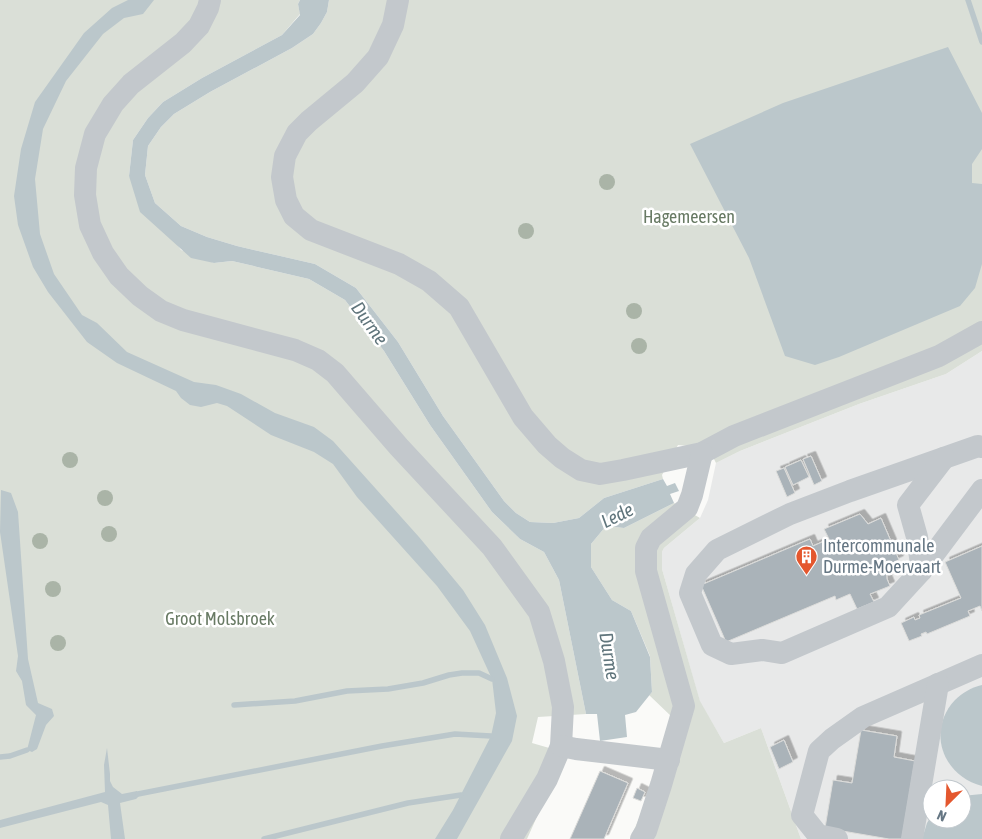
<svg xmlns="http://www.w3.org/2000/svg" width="982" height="839" font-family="'Asap Condensed',sans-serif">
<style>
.built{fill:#e8e9e9;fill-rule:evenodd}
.green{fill:#dadfd7}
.water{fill:#bbc7cb}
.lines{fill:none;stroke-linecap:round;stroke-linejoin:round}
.stream{stroke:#bbc7cb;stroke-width:5.5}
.building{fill:#aab3b9;stroke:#dcdcda;filter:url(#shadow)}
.minor{stroke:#c3c8cc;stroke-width:22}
.tree{fill:#aab4a7}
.labels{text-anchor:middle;stroke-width:5;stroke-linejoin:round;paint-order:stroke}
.park-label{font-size:18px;fill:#687a64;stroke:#fff}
.poi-label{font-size:18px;fill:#657683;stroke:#fff;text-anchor:start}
.water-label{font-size:19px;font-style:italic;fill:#60757c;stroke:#fff}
</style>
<defs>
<filter id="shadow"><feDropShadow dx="4.5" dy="-4.5" stdDeviation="0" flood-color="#0004"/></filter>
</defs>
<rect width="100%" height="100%" fill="#fafaf8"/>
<path class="built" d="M982,351V839H801L761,728L724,743L700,702L662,569V552L664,548L700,518L708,500L716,463L740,451L859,404L946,374ZM932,789H962V819H932Z"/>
<g class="green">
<polygon points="0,0 300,0 298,4 300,14 282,35 202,78 163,102 148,118 133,140 129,176 181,250 214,263 232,261 309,279 345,300 384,351 430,425 492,512 520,539 544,552 559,580 586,714 538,717 532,743 563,752 552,783 527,839 0,839"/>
<path d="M329,0H982V351L946,374L859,404L740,451L716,463C710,447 692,446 678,445L662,475L663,479L604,498L579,518L553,523L530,522L516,513L504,501L443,416L398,342L356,288L315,264L237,246L207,237L181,226L155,203L145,175L148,146L161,127L174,114L210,92L292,48L313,34L321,23L327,12Z"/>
<polygon points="674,503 700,518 664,548 662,552 662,569 700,701 724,743 761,728 801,839 630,839 652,789 672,717 649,695 652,692 650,656 631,611 612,600 591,567 591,544 606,526 624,528"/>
</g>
<g class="water">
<polygon points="128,0 154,0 143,14 124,18 103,34 66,81 43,129 35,179 40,234 54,274 82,315 97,323 127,352 194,382 216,385 241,394 275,413 314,427 333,441 419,537 463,590 485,625 507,678 517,716 512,741 457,839 435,839 453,810 491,736 496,713 492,679 470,631 437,586 357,497 333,464 314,452 271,435 227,406 217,403 201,407 190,405 181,398 176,391 117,363 87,342 48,292 33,267 18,225 14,196 21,149 35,102 84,33 112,8"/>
<polygon points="300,0 329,0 327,12 321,23 313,34 292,48 210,92 174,114 161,127 148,146 145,175 155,203 181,226 207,237 237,246 315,264 356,288 398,342 443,416 504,501 516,513 530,522 553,523 579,518 604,498 663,479 667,486 675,483 679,491 670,494 674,503 624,528 606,526 591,544 591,567 612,600 631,611 650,657 652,692 636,712 625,715 627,737 600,741 597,714 586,714 559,580 544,552 520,539 492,512 430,425 384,351 345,300 309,279 232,261 214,263 191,258 140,212 129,176 133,140 148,118 163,102 202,78 282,35 300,15 298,4"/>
<polygon points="948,47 982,113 982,149 972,164 972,183 982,184 982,264 975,288 960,306 839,357 815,365 785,356 749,258 690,144 783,103"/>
<polygon points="1,490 11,493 18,512 28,659 38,703 52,709 54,716 46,725 37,749 32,752 27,750 36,715 26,705 22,681 16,671 18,656 0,532"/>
<path d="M982,685V786C943,776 926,731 955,700C962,693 972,687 982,685Z"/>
<polygon points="107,748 110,774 110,781 113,787 122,794 137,791 139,796 136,799 120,803 125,839 111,839 108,805 101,802 0,828 0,820 105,792 104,765"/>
<polygon points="982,794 982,839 922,839 927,823 932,815 932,819 962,819 962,796"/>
</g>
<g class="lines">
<g class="stream">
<polyline points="968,0 982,42"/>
<polyline points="234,705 295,701 347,691 388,689 423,683 449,675 462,673 479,673 492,679"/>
<polyline points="0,757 10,756 27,750"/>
<polyline points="138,794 382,746 455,734 491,736"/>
<polyline points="264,839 408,803 461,795"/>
</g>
</g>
<g class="building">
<polygon points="811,456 822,481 814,485 803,459"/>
<polygon points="801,460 809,477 793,485 785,467"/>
<polygon points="784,468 795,493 787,497 776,471"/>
<polygon points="860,514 868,524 881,518 899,560 886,566 887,579 890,586 870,594 874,602 857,609 850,594 836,600 835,596 726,642 701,585 810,539 813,546 829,539 824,529"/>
<polygon points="982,546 982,611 980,606 968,611 970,616 927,634 926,632 921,634 922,636 909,641 901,623 914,617 915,620 920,618 919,615 961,598 945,562"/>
<polygon points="861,730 897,736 894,757 915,761 902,839 889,839 825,828 833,780 852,783"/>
<polygon points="784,740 793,762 779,769 770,747"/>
<polygon points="600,771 628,783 604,839 570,839"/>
<polygon points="637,788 645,792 641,801 633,798"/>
</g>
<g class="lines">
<g class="minor">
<polyline points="210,0 208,8 199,26 183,43 131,84 113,104 95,134 86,168 85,195 90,225 103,253 119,276 140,296 161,311 183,320 295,350 318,360 335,373 399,447 492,547 539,612 554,661 563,707 561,746 547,779 511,839"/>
<polyline points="398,0 393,25 378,57 355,83 309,121 297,133 285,156 282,177 286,200 294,216 311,230 399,264 429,281 459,307 523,417 547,445 562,458 581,470 600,474 623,470 702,453 734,436 939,356 982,332"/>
<polyline points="982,447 978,446 850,491 790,514 717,550 696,574 690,593 712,645 731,654 762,650 782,653 888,607 922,570 982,490"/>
<polyline points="922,570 917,537 908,505 944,458"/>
<polyline points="561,746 576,749 669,760"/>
<polyline points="641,839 646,831 661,785 684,706 646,571 646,548 651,538 687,508 692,495 702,453"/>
<polyline points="837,839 818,835 802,815 819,751 832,739 863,717 982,665"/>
<polyline points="912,839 938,684"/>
</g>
</g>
<g class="tree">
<circle cx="607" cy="182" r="8"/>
<circle cx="526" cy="231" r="8"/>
<circle cx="634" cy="311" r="8"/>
<circle cx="639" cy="346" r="8"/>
<circle cx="70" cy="460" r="8"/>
<circle cx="105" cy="498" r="8"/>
<circle cx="109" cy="534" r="8"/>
<circle cx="40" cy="541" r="8"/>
<circle cx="53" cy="589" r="8"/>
<circle cx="58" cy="643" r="8"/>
</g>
<defs>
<symbol id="building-pin" viewBox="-11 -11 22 30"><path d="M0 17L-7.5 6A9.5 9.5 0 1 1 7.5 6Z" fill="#e4572e" stroke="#fff"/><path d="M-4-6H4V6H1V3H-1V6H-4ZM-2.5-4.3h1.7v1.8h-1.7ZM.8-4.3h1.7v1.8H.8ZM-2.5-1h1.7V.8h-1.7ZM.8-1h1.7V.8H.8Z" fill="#fff"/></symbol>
</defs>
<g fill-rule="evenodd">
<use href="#building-pin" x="794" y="544" width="25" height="34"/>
</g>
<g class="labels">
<g class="park-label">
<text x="689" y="223">Hagemeersen</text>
<text x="220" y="625">Groot Molsbroek</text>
</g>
<g class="poi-label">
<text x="823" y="552">Intercommunale<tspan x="823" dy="21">Durme-Moervaart</tspan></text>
</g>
<g class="water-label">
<text transform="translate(370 323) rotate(54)" y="7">Durme</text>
<text transform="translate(617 515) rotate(-26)" y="7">Lede</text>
<text transform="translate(610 656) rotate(81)" y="7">Durme</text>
</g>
</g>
<g transform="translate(947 804) rotate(204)"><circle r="24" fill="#ffffff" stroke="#c1c8cd"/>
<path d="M0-4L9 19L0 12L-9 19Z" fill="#e4572e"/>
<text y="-8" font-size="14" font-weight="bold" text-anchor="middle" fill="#657683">N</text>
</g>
</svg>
